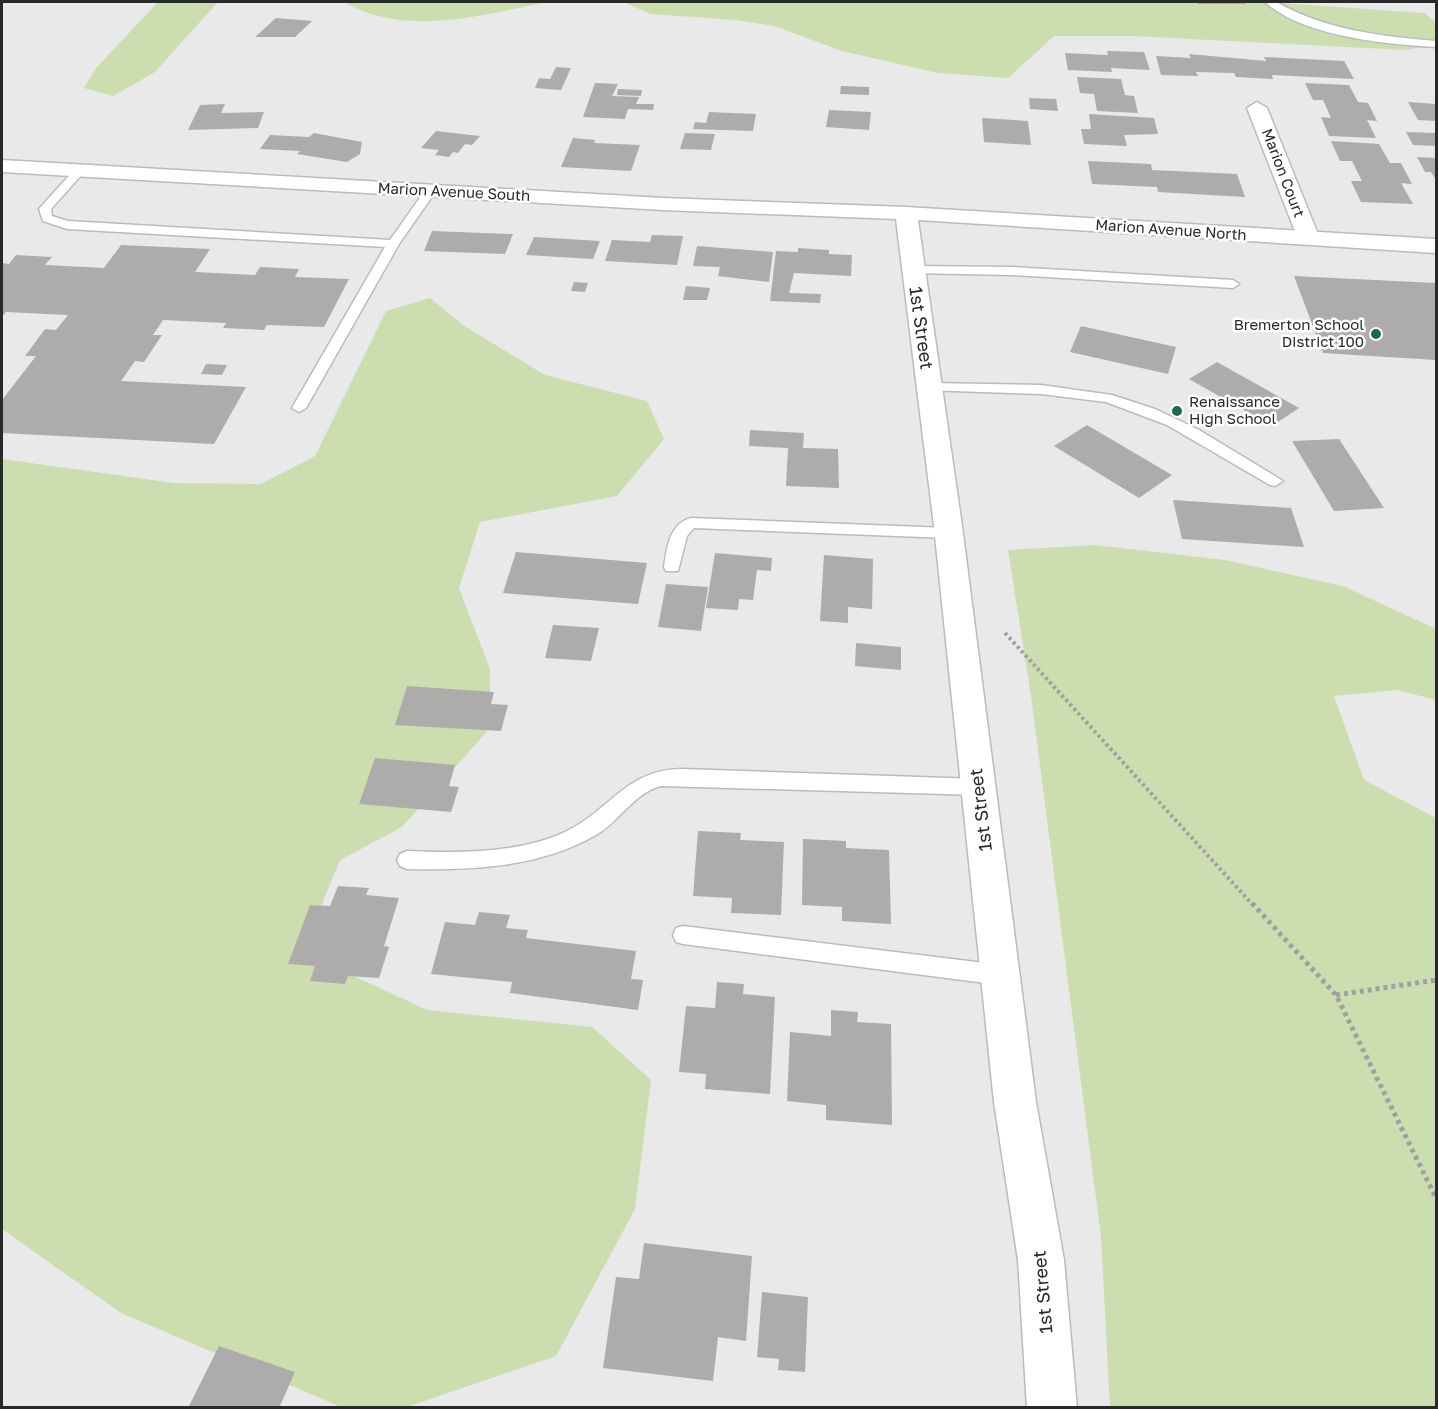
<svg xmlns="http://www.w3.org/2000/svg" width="1438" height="1409" font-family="'Golos Text',sans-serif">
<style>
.green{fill:#ccddb0}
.building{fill:#adacab}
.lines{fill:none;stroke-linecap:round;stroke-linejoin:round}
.service-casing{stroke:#bbbbbc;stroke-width:3}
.minor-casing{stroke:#bbbbbc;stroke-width:3}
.secondary-casing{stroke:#bbbbbc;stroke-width:3}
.path-far1{stroke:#a0a0a1;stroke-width:4;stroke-dasharray:3 3;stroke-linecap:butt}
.path{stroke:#a0a0a1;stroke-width:5;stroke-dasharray:4 4;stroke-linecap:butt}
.service{fill:#fff;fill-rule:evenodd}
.minor{fill:#fff;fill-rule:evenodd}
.secondary{fill:#fff;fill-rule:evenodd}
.poi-dot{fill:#226657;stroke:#fff;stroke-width:2}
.labels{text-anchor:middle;stroke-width:5;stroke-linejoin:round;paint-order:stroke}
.far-street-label{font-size:15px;fill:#282929;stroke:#fff}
.far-poi-label{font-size:15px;fill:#282929;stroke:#fff;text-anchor:end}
.street-label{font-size:18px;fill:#282929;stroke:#fff}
</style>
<rect width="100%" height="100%" fill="#e9e9ea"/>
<g class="green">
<polygon points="158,2 218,2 155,72 113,96 84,88 97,67"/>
<path d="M344,2H547C481,15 406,38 344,2Z"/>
<polygon points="624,2 1267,2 1424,13 1436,22 1436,45 1405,50 1133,36 1054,36 1008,78 938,73 842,51 774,26 736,20 650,14"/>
<polygon points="430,298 463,325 545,375 647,401 664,439 617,496 480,522 459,588 490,669 490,728 402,827 340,860 302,952 427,1010 592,1027 651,1080 635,1209 556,1356 407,1407 341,1407 121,1313 2,1229 2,459 174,483 261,484 315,456 386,311"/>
<polygon points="1095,545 1225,560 1343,586 1436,629 1436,700 1397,690 1334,696 1364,780 1436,818 1436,1407 1110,1407 1101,1237 1031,696 1008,550"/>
</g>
<g class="building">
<polygon points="1196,2 1244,2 1246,4 1198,4"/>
<polygon points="276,18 312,21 295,37 255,37"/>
<polygon points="1107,51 1144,52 1150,70 1111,68 1112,72 1068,70 1065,53 1108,55"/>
<polygon points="1189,54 1266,61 1264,57 1344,61 1354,79 1272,75 1273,79 1236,77 1234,73 1196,72 1198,76 1161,75 1156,56 1191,58"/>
<polygon points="556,67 571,68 561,90 535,88 539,78 550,79"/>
<polygon points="1077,77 1121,79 1125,95 1134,96 1138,113 1097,111 1094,94 1080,93"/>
<polygon points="595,83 618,84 612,96 639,97 636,104 654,104 653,110 628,109 625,119 583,117"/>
<polygon points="1305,83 1349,85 1358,102 1368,103 1377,121 1367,120 1376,138 1329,136 1321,117 1331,118 1323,100 1313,100"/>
<polygon points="841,86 869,87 869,95 840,94"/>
<polygon points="618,89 642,90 641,96 617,95"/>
<polygon points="1029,98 1056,99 1058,111 1030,109"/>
<polygon points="1408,102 1436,104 1436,121 1418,120"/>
<polygon points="225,104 221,113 264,112 258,128 188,130 200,105"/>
<polygon points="829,110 871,112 869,130 826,127"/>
<polygon points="709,112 756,114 753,131 693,129 695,122 706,123"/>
<polygon points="1089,114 1154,118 1158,134 1124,135 1127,146 1084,144 1081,129 1091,129"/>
<polygon points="982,118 1028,121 1031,145 984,142"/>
<polygon points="436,131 480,136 472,145 465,144 458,153 453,152 449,157 435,155 439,150 421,148"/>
<polygon points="1406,132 1436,133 1436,146 1413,145"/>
<polygon points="314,133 362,142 360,154 347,162 297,154 300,151 260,149 270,135 309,137"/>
<polygon points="685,133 715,134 711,150 680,149"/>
<polygon points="573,138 595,140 594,143 640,145 631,171 561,167"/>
<polygon points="1331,141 1379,144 1390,163 1401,163 1412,184 1401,183 1413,204 1361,202 1351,181 1362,181 1352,161 1340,161"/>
<polygon points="1417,157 1436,158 1436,180 1431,172 1425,172"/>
<polygon points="1088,161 1151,164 1152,170 1237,174 1245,197 1158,192 1157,187 1092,184"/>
<polygon points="432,231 513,234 505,254 424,251"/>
<polygon points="652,235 683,236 677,265 605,261 612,240 650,242"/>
<polygon points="534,237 600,241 593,259 526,255"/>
<polygon points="121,245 210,249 195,272 255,275 260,267 299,269 295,277 349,279 324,327 267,325 264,330 223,328 226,323 163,320 153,335 162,335 144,362 135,361 121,381 246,387 214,444 2,433 2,400 36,356 25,356 45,329 56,330 68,315 6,312 2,317 2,263 9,264 16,255 52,257 45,265 104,268"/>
<polygon points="697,246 773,252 769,282 718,276 720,267 693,266"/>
<polygon points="798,248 829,250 829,254 852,255 851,276 794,273 789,293 821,294 820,303 770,301 776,251 798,252"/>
<polygon points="1294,276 1436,283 1436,360 1323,353"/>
<polygon points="574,282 588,283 585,292 571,291"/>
<polygon points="686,286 710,288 707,300 683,300"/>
<polygon points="1081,326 1176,347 1168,374 1070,352"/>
<polygon points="1217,362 1299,408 1272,426 1189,379"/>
<polygon points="206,364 227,365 222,375 201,374"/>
<polygon points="1087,425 1172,475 1139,498 1054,446"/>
<polygon points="750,430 804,433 803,448 838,449 839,488 786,486 788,448 749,446"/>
<polygon points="1339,439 1384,508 1334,511 1292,441"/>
<polygon points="1173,500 1291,508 1304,547 1182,539"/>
<polygon points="516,552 647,563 638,604 503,593"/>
<polygon points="715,553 772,558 771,571 757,570 753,600 739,599 738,610 706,608"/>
<polygon points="824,555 873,559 872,609 848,607 848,623 820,621"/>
<polygon points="666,584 708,587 701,631 658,627"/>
<polygon points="553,625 599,628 591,661 545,658"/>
<polygon points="856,643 901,647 901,670 855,666"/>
<polygon points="407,686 494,692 491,704 508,705 501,731 395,725"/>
<polygon points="375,758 455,765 449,786 459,787 451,812 359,804"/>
<polygon points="698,831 741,833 740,840 784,842 781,915 731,913 732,898 693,896"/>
<polygon points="803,839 846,841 846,848 889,850 891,924 842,921 842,907 802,905"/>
<polygon points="338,886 369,888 366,895 399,898 384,946 389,947 379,978 348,976 345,984 310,981 315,966 288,964 310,905 330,906"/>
<polygon points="479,912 510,915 506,928 528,930 526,938 636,951 631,979 643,980 638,1010 510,993 512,982 431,974 445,922 475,925"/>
<polygon points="717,982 744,984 743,994 775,997 770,1094 705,1089 706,1074 679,1072 686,1006 715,1008"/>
<polygon points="831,1010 858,1012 857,1022 891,1024 892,1125 826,1120 826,1105 787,1101 790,1032 831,1036"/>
<polygon points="644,1243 752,1256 746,1341 718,1337 713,1381 603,1368 616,1277 639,1279"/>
<polygon points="762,1292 808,1297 805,1372 778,1370 779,1359 757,1357"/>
<polygon points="219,1346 295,1372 279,1408 188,1408"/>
</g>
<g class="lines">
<defs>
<g id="service">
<path d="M1265,2H1276C1326,30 1379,36 1436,41V47C1387,44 1304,37 1265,2Z"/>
<polygon points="79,168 85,171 51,209 52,216 68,221 390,240 426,189 436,191 399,244 306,408 299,412 292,408 385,247 67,229 43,221 39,209 75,169"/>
<polygon points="913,266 1012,267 1233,280 1239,284 1233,288 1012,275 909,273 909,267"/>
<polygon points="929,383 1041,385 1112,395 1155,409 1199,430 1283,481 1275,486 1270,485 1167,425 1106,402 1041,394 924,390 924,384"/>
<path d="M691,518L948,528L956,533L948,538L694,528L687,536L678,571H666L664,567C667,548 669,524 691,518Z"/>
<path d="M682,769L979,779L986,781L989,787L986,793L979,795L661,786C635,792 619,822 596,835C539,868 471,870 407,869L400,866L397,860L400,854L407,851C458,853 517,854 565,832C610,811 626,769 682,769Z"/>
<polygon points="683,926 1001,965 1009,968 1012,975 1009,982 1001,985 683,944 676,942 673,935 676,928"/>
</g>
<polygon id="minor" points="1257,102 1267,108 1320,239 1317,244 1301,244 1298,239 1247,108"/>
<polygon id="secondary" points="2,160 663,198 906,207 1436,239 1436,253 918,220 962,526 1036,1102 1064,1260 1077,1408 1027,1408 1018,1260 994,1102 934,526 896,219 663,210 2,172"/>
</defs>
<use href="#service" class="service-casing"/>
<use href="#minor" class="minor-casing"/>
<use href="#secondary" class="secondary-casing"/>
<polyline class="path-far1" points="1005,633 1253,905"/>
<g class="path">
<polyline points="1252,903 1336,995 1436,1198"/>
<polyline points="1336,995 1436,980"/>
</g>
<use href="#service" class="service"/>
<use href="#minor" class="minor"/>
<use href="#secondary" class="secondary"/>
</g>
<g class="poi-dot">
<circle cx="1376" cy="334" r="6"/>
<circle cx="1177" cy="411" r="6"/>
</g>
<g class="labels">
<g class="far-street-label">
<text transform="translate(1283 173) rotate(69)" y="5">Marion Court</text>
<text transform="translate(454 192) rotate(3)" y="5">Marion Avenue South</text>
<text transform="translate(1171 230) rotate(4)" y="5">Marion Avenue North</text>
</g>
<g class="far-poi-label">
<text x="1364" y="330">Bremerton School<tspan x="1364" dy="17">District 100</tspan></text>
<text x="1189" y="407" text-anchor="start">Renaissance<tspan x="1189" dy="17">High School</tspan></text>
</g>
<g class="street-label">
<text transform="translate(921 328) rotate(82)" y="6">1st Street</text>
<text transform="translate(981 810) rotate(-97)" y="6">1st Street</text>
<text transform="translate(1043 1292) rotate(-95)" y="6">1st Street</text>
</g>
</g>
<rect width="1438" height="1409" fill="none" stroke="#282929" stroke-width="6"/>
</svg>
